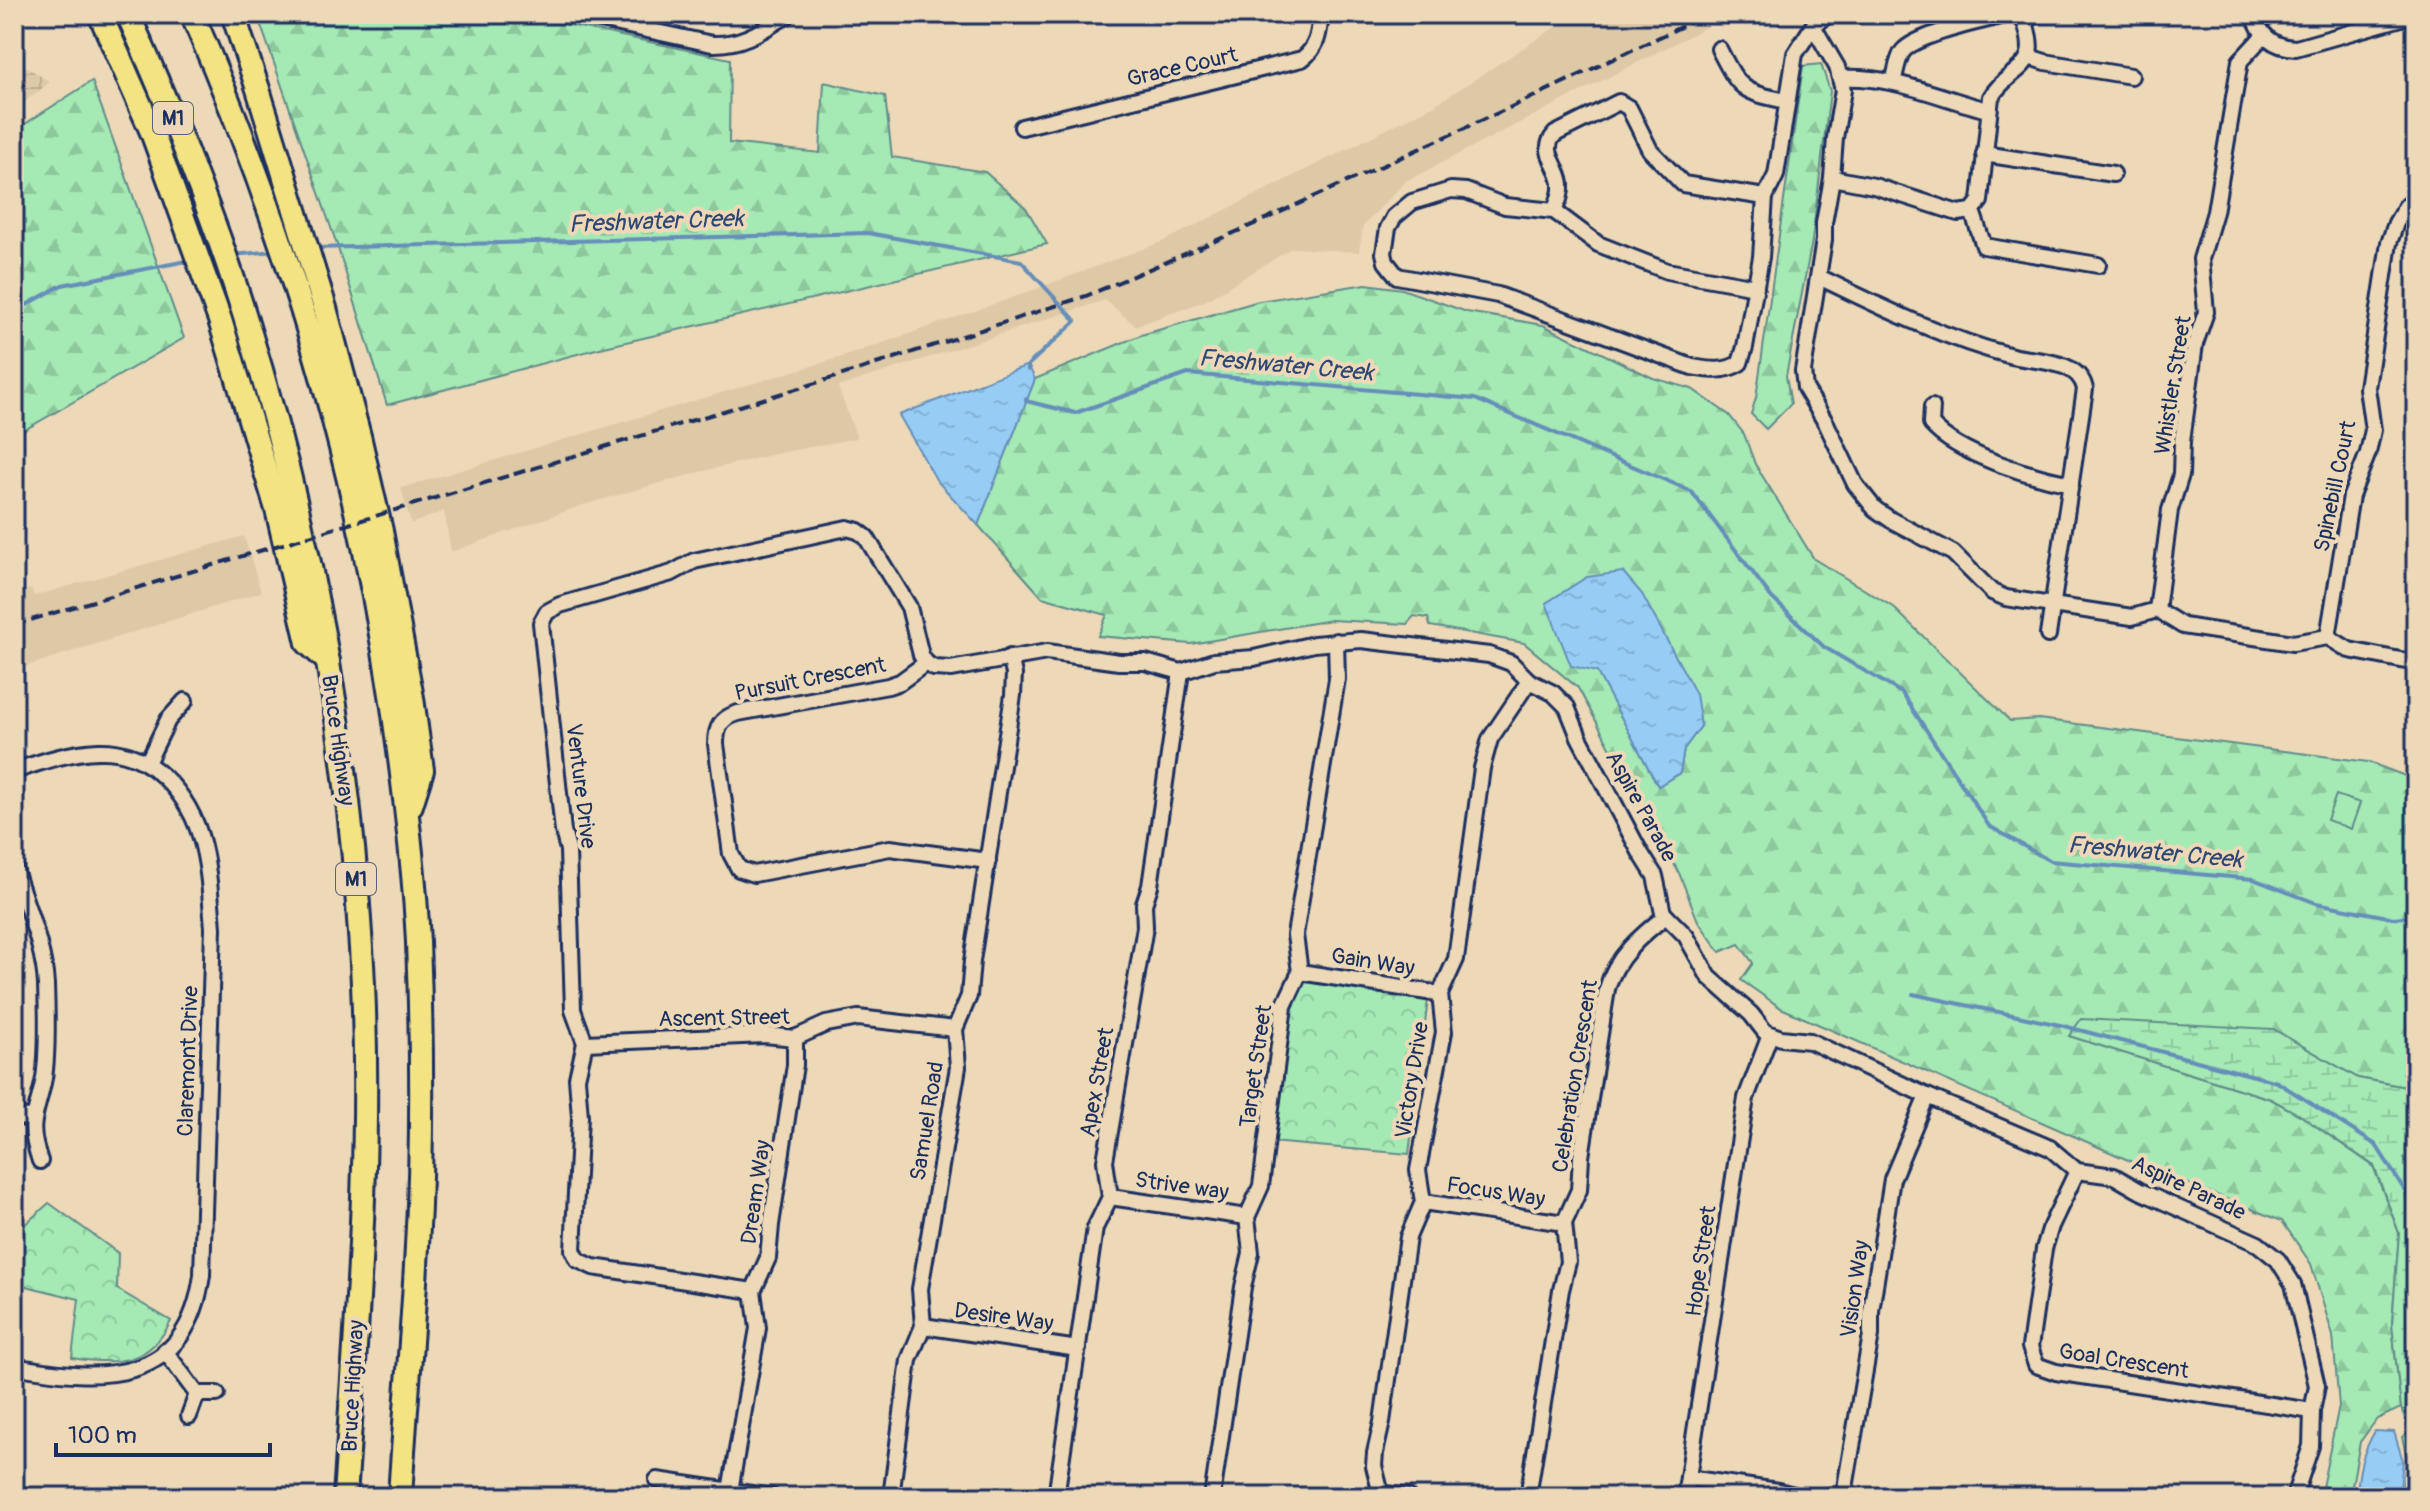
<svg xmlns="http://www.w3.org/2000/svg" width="2430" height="1511" font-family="Pangolin,sans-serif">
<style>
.built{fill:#dec9a6}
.industrial{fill:url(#industrial-grid)}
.forest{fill:url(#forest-firs);stroke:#608c89;stroke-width:2;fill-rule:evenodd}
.wetland{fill:url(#wetland-marsh);stroke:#608c89;stroke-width:2}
.park{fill:url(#park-crowns);stroke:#608c89;stroke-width:2}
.pitch{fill:#a5e9b4;stroke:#608c89;stroke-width:2}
.water{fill:url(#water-ripples);stroke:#658eb9;stroke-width:2}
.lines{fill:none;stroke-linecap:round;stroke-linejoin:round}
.stream{stroke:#658eb9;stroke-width:4}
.minor-casing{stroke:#1b2f5e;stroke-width:20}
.highway-casing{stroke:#1b2f5e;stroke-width:28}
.minor{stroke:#edd9b7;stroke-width:14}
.highway{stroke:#f4e382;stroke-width:22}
.rail{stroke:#1b2f5e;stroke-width:4;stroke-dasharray:12 6;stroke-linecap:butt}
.labels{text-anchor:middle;stroke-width:8;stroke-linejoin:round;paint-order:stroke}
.shield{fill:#edd9b7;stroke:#5a6279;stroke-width:2}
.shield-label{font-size:20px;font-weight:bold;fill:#1b2f5e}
.street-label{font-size:22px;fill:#1b2f5e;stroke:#edd9b7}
.water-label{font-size:24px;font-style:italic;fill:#2e4775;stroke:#edd9b7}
</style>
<defs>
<pattern id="industrial-grid" width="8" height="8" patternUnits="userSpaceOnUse" patternTransform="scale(2)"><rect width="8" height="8" fill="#dec9a6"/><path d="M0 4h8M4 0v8" fill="none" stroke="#bead91"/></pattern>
<pattern id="forest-firs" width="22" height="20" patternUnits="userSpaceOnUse" patternTransform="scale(2)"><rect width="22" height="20" fill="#a5e9b4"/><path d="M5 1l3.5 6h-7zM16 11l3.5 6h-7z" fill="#8dc89d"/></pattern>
<pattern id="wetland-marsh" width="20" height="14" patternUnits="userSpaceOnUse" patternTransform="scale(2)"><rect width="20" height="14" fill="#a5e9b4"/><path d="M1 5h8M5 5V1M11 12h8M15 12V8" fill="none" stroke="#8dc89d"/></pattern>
<pattern id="park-crowns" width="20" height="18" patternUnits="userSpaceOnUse" patternTransform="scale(2)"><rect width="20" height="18" fill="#a5e9b4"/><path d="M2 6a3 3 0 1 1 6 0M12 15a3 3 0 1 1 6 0" fill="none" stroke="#8dc89d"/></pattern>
<pattern id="water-ripples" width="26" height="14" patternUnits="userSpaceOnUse" patternTransform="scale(2)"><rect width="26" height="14" fill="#97cdf5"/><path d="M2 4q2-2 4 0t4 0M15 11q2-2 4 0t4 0" fill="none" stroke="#82b0d4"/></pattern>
</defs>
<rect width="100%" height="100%" fill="#edd9b7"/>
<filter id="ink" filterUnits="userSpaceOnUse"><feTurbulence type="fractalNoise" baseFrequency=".0125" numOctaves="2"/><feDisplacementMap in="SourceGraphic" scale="16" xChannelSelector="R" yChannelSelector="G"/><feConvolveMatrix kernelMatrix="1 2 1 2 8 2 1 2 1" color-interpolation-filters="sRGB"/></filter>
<g filter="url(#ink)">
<g class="built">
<polygon points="1576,14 1732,14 1406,181 1363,226 1359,252 1292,248 1205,301 1136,326 1105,300 838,387 857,438 779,453 699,472 583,505 451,552 444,511 411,524 401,488 845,356 1009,299 1164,241 1433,106"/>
<polygon points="244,536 261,592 14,670 14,595 31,589 34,596"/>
</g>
<polygon class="industrial" points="14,59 50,82 14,110"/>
<g class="forest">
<polygon points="257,14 518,14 730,59 729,143 820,153 824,82 885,96 892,157 985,172 1026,208 1047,244 596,349 387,405 337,245"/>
<polygon points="1821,64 1830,91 1812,241 1786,376 1791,404 1766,429 1751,414 1756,398 1803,66"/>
<polygon points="92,81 184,338 14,436 14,131"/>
<path d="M1366,284L1402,289L1467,312L1543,325L1653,378L1692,389L1729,415L1744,434L1755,464L1814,559L1893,607L2010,721L2039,719L2368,762L2416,780V1089L2358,1078L2273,1029L2069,1036L2271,1099L2300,1115L2373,1166L2399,1233L2392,1324L2401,1408L2377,1419L2360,1442L2350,1497H2320L2339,1406L2333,1336L2311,1264L2282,1221L2135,1163L1781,1008L1741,980L1753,963L1739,944L1720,952L1698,921L1679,873L1578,688L1524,643L1430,626L1428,618L1414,616L1407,624L1331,620L1191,644L1098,636L1107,615L1042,597L978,525L1035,379L1141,335L1259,301ZM1597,672L1701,726L1684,749L1680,773L1658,786Z"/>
<polygon points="2410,1432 2416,1457 2416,1497 2401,1497 2407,1458 2402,1437"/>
</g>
<polygon class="wetland" points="2081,1019 2273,1029 2358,1078 2416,1089 2416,1457 2410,1432 2401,1408 2392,1324 2399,1233 2374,1166 2300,1115 2271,1099 2069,1036"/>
<g class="park">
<polygon points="1299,978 1429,991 1409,1154 1271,1142 1292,989"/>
<path d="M49,1203L118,1253L117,1289L171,1321C149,1365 116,1365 72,1358L79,1299L18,1284L14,1280V1234Z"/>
</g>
<polygon class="pitch" points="2336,795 2360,803 2351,829 2327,820"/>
<g class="water">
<polygon points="1028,365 1035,379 978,525 937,481 899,415"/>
<polygon points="1623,572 1642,594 1696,694 1701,726 1684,749 1680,773 1658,786 1597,672 1571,666 1546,603 1587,577"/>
<path d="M2375,1431L2394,1432L2403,1461L2399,1497H2357C2358,1472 2362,1453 2375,1431Z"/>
</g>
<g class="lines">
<g class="stream">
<polyline points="316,248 868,233 1021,261 1076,321 1028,365 1028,370"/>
<polyline points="232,255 275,251"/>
<polyline points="14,312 62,285 192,260"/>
<polyline points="1026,399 1026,401 1075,413 1188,374 1475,399 1691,491 1772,598 1824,647 1902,693 1989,826 2050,861 2253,879 2316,903 2393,918 2416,916"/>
<polyline points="1913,994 2060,1025 2277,1082 2376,1145 2407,1194 2416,1262"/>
</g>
<defs>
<g id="minor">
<path d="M573,14L712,44C743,45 763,30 789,14"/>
<path d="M2254,14C2260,36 2273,47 2296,48L2416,14"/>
<polyline points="2024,20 2040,14"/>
<polyline points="1813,26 1837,67 1843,90 1835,138 1832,178 1824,223 1824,240 1803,371 1805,388 1826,423 1855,484 1875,509 1891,520 1953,553 1992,592 2006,598 2132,617 2157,610 2183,626 2293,643 2328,637 2349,650 2416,663"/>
<path d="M1719,49C1740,90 1742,92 1787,101"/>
<polyline points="2029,57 2045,62 2131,76"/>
<path d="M1841,78C1893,75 1939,98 1988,110"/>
<path d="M1022,127L1302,59C1318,47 1319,33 1321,14"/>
<polyline points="1984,154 2113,174"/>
<path d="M1832,178L1874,186L1958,213L1972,211L1980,201L1991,97C2012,63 2043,72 2024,20L2014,14L2005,15C1982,21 1918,34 1903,51C1897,59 1896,73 1893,82"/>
<path d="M1554,211C1558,202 1562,194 1561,184C1559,165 1539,151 1555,134L1619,102L1629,108L1650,150L1683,184L1765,197"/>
<polyline points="1972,211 1984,246 2098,265"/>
<path d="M1819,277C1883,308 1943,338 2012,356C2037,362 2079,359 2085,389L2048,635"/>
<path d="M1756,287L1667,271L1598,244L1554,211L1505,206L1466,191L1451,190L1412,202L1394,217L1388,228L1384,253L1386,262L1397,276L1498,295L1692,367C1710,370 1723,373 1740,363L1745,347L1761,257L1765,197L1776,175L1795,54L1813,26L1829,14"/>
<path d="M1932,407L1931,424C1958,455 2030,476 2071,484"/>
<polyline points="2157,610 2170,510 2181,475 2182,441 2195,344 2206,312 2201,259 2215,212 2240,61 2264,35"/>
<polyline points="2328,637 2351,496 2368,453 2373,430 2367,388 2389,243 2396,223 2406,206"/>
<polyline points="926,663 934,668 951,669 1047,652 1119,662 1145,662 1181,672 1214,661 1254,658 1314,644 1361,640 1489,655 1511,663 1529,681 1553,693 1567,707 1579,737 1640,852 1655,876 1663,913 1686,936 1709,977 1751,1014 1765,1032 1781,1038 1810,1041 1927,1096 2050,1148 2077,1171 2114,1176 2140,1191 2258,1244 2278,1260 2293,1284 2317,1386 2312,1411 2311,1446 2294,1497"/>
<path d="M926,663L900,682L888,686L738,713C721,718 716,727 716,744L731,854L739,869L754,874L890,848L988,861"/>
<polyline points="147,763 168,720 185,701"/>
<path d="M14,771C41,762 69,752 98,751C119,750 140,757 156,770C207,811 208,866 213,928L202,1275C187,1387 101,1382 14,1366"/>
<path d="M14,866C25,905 44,945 46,985C47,1013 48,1051 44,1078C37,1116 26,1121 40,1161"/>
<polyline points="1300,972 1440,994"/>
<polyline points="585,1043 765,1035 795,1038 826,1024 858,1018 955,1029"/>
<polyline points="14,1117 32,1118"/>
<polyline points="2077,1171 2051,1226 2044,1249 2030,1347 2036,1365 2056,1372 2312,1411"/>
<polyline points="1110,1197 1247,1217"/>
<polyline points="1423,1202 1564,1223"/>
<polyline points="753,1291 593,1267 578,1260 573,1250 580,1117 577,1078 585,1043 573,1010 568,850 563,831 541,623 547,612 560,605 672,573 694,561 847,528 858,531 866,537 909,607 921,655 926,663"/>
<polyline points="923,1326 1078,1349"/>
<polyline points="165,1351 197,1394"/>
<polyline points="189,1416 197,1394 217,1394"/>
<polyline points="1688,1478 1778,1491 1802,1497"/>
<polyline points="657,1480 772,1497"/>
<polyline points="730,1491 758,1328 753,1291 768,1258 771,1225 795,1065 795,1038"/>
<polyline points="1378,1493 1408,1497"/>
<polyline points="1844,1494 1871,1335 1871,1311 1892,1179 1927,1096"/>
<polyline points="891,1497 909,1360 923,1326 920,1289 958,1067 955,1029 969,996 972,961 1013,695 1014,674 1010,657"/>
<polyline points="1056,1497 1095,1228 1110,1197 1105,1161 1145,927 1144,904 1150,886 1181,672"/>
<polyline points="1212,1497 1243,1287 1251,1253 1247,1217 1261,1186 1284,1006 1300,972 1295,935 1337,679 1336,641"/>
<polyline points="1377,1497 1379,1486 1374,1466 1375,1453 1382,1422 1408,1237 1423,1202 1418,1170 1444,1032 1440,994 1456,959 1482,768 1490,739 1529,681"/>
<path d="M1528,1497L1561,1290L1568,1262L1564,1223L1579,1190L1581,1157L1607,989C1615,958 1641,935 1666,916"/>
<polyline points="1685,1497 1746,1098 1770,1035"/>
<polyline points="1823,1497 1839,1494 1854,1497"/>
</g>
<g id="highway">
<polyline points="100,14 152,132 220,320 277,509 308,643 328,661"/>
<path d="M128,14C172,114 214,215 246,320C309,523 348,735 361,948C373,1131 357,1315 345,1497"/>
<path d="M192,14C289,236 357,467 393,707C404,785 414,863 418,942C422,1043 423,1145 417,1246C413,1330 405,1413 400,1497"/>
<polyline points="233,14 258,89 325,308 359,436 381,531 412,698 422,770 411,805"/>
</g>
</defs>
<use href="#minor" class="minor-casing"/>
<use href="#highway" class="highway-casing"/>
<use href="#minor" class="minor"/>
<use href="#highway" class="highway"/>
<polyline class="rail" points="14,625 836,377 1086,296 1250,226 1533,97 1708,14"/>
</g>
</g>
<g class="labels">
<g class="shield">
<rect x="153" y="102" width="40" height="32" rx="6"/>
<rect x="336" y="863" width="40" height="32" rx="6"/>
</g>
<g class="shield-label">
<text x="173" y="125">M1</text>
<text x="356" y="886">M1</text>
</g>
<g class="street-label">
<text transform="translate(1182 66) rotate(-13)" y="8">Grace Court</text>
<text transform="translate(2172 385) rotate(-81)" y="8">Whistler Street</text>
<text transform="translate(2334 486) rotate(-78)" y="8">Spinebill Court</text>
<text transform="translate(810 678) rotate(-11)" y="8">Pursuit Crescent</text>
<text transform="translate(339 740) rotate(82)" y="8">Bruce Highway</text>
<text transform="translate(582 786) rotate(83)" y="8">Venture Drive</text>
<text transform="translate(1642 806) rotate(61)" y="8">Aspire Parade</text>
<text transform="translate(1373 961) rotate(9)" y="8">Gain Way</text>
<text transform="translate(724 1017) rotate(-1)" y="8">Ascent Street</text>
<text transform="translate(187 1061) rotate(-88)" y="8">Claremont Drive</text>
<text transform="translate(1255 1066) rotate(-82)" y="8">Target Street</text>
<text transform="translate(1574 1076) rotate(-81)" y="8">Celebration Crescent</text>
<text transform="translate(1411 1080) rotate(-81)" y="8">Victory Drive</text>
<text transform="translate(1096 1082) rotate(-80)" y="8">Apex Street</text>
<text transform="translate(926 1121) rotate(-81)" y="8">Samuel Road</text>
<text transform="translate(1182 1185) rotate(8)" y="8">Strive way</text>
<text transform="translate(2189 1187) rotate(25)" y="8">Aspire Parade</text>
<text transform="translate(1496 1191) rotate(9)" y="8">Focus Way</text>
<text transform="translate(755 1192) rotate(-82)" y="8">Dream Way</text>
<text transform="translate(1700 1261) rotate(-82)" y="8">Hope Street</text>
<text transform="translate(1854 1289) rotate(-82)" y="8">Vision Way</text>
<text transform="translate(1004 1316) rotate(8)" y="8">Desire Way</text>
<text transform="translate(2124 1360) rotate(9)" y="8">Goal Crescent</text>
<text transform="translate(352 1386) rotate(-87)" y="8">Bruce Highway</text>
</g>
<g class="water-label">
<text transform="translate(656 221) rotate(-2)" y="8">Freshwater Creek</text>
<text transform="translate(1286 365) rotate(5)" y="8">Freshwater Creek</text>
<text transform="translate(2155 852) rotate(5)" y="8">Freshwater Creek</text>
</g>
</g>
<rect width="2430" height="1511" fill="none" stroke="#edd9b7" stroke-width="48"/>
<rect x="24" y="24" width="2382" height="1463" fill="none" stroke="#1b2f5e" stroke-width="3" filter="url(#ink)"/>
<path d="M56 1443v12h214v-12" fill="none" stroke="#1b2f5e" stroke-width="4"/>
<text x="68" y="1443" font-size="24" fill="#1b2f5e" stroke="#edd9b7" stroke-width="6" paint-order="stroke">100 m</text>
</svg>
